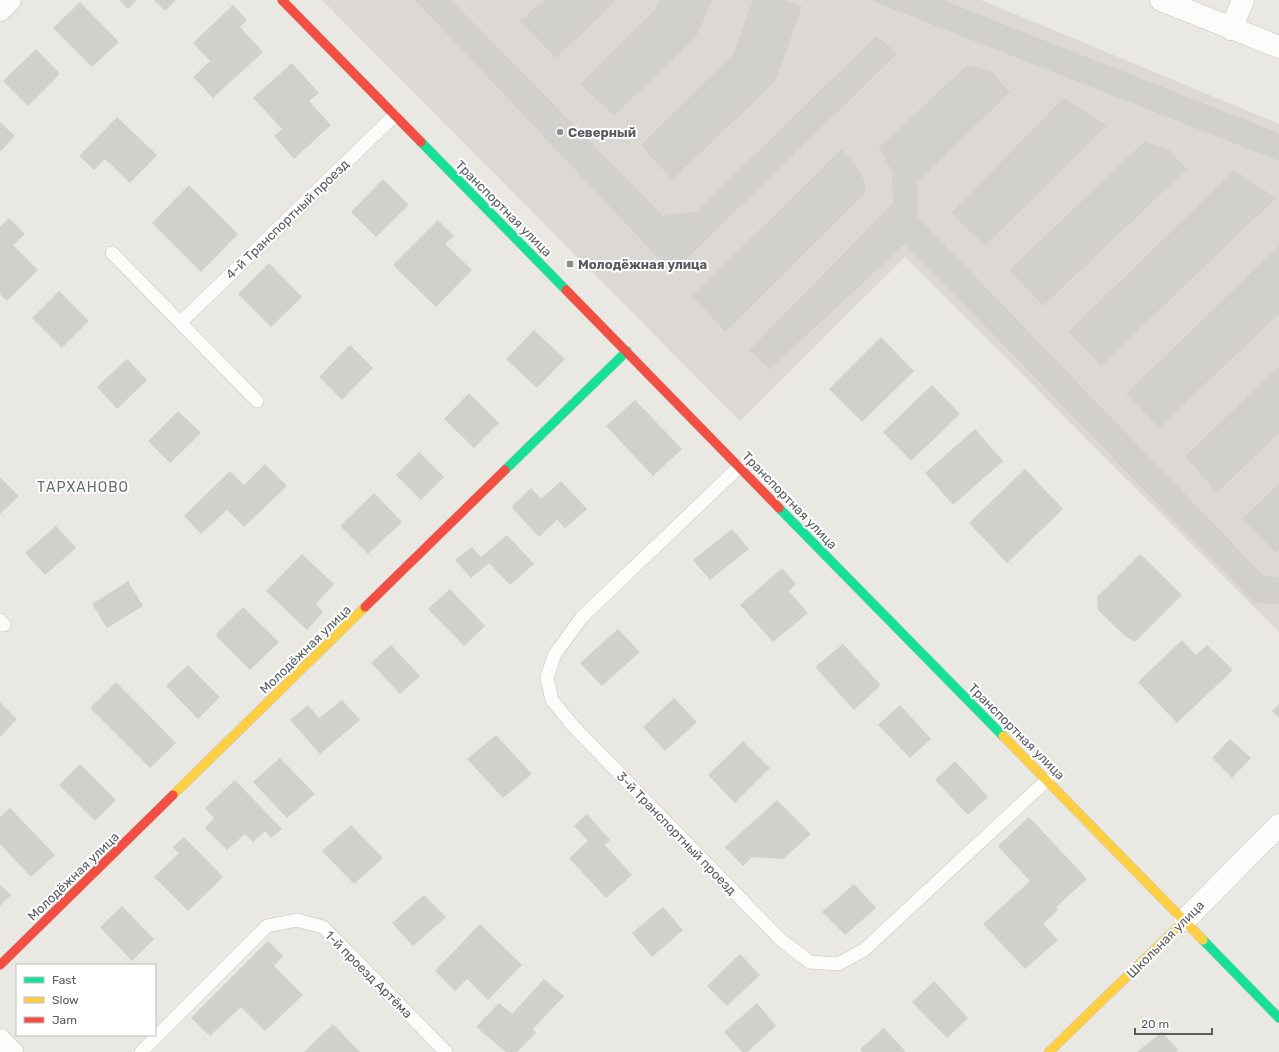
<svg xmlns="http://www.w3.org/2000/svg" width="1279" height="1052" font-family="Rubik,sans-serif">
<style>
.industrial{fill:#dcd9d5}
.building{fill:#d2d0cd}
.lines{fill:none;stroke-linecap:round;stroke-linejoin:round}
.lane-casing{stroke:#c5c5c3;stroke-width:14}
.street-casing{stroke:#c5c5c3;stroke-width:23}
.fast-casing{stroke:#c5c6c4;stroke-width:10}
.slow-casing{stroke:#c5c6c4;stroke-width:10}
.jam-casing{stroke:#c5c6c4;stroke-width:10}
.lane{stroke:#fcfcfb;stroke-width:13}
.street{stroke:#fcfcfb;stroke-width:22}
.fast{stroke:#16e098;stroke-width:9}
.slow{stroke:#ffcf43;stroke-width:9}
.jam{stroke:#f24e42;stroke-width:9}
.poi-dot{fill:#8b8d8e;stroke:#fff;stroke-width:1.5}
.labels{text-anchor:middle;stroke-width:4;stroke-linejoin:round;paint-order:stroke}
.poi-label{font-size:13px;font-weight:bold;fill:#585c61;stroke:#fff;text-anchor:start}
.street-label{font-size:13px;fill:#585c61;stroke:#fff}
.neighbourhood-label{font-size:14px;letter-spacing:1px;fill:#696e73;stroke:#fff}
</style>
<rect width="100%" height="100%" fill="#e9e8e2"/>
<polygon class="industrial" points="322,0 981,0 1279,124 1279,632 905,257 740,421"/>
<g class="building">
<polygon points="119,0 137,0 128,9"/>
<polygon points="154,0 176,0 165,11"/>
<polygon points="415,0 451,0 663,216 697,211 876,36 898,53 672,273"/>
<polygon points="544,0 617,0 556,58 520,21"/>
<polygon points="659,0 712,0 697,36 614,116 580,84 655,10"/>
<polygon points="753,0 783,0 802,6 776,81 672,180 641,145 733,54"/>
<polygon points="870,0 943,0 1279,133 1279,161"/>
<polygon points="80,2 119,42 92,67 53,28"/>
<polygon points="233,5 247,20 240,27 263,52 213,98 193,77 210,61 193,43"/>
<polygon points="36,49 60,74 28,106 3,81"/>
<polygon points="292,63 319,93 309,101 331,125 294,159 274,136 282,129 253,98"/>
<polygon points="967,65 991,71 1010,92 917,183 918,217 1264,576 1279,577 1279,604 1254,603 905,244 770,369 749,350 893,203 892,172 879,148"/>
<polygon points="1063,98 1107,125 985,246 951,213"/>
<polygon points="117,117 157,155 130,183 105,159 94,170 79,156"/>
<polygon points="0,122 15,136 0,152"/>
<polygon points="1145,141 1169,150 1187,169 1043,306 1009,270"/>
<polygon points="842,149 862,173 866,192 725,332 692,296"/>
<polygon points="1234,170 1276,198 1101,366 1068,332"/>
<polygon points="383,179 409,205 376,237 351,212"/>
<polygon points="189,185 238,234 201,272 152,223"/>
<polygon points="9,218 25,234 13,245 38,270 7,301 0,294 0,227"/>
<polygon points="438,220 454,236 445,244 472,270 436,307 393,265"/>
<polygon points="1279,245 1279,314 1159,428 1126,394"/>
<polygon points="269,263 302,297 271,327 238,294"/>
<polygon points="59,291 89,321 62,348 32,318"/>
<polygon points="534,330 565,359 537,388 506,359"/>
<polygon points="881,337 914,371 862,422 829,389"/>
<polygon points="350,345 373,368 342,400 319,377"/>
<polygon points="127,359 147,380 117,409 97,387"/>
<polygon points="1279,366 1279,433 1217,493 1185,456"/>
<polygon points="932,385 960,414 911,461 883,432"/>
<polygon points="469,393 499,423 474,448 444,419"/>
<polygon points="635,400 682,449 653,476 606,426"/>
<polygon points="178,411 201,433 170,463 148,441"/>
<polygon points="975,429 1003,461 953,505 925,473"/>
<polygon points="419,452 444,477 421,500 396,475"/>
<polygon points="265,464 287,486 244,527 227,510 201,534 184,516 230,471 244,485"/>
<polygon points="1025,469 1063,509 1007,563 969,523"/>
<polygon points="0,477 19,496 0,514"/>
<polygon points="561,481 587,509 565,528 557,520 539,537 511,507 531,488 541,499"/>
<polygon points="1279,483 1279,550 1276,553 1242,519"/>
<polygon points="374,493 402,522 368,554 340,526"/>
<polygon points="56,526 76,548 45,575 25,553"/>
<polygon points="732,529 749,549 710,580 693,560"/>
<polygon points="507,535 534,564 510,585 489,563 471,578 455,560 472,547 481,557"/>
<polygon points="302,554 334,584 316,604 323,612 307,630 266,591"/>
<polygon points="1140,554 1182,595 1135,642 1126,637 1098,610 1097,597"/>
<polygon points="782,568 796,584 789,591 808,613 773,642 740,605"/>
<polygon points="128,581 143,606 107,628 92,604"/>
<polygon points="450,589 485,626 464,646 428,609"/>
<polygon points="243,607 279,642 250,670 215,635"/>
<polygon points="618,629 640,652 602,686 580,663"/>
<polygon points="1182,640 1196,655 1207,645 1233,670 1177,723 1138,682"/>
<polygon points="843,644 881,685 854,710 815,667"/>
<polygon points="391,645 420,676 400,694 371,663"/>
<polygon points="188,665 220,697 198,719 166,686"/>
<polygon points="116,682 176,743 150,768 90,708"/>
<polygon points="674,698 697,722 665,751 643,727"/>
<polygon points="342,700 360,720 320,754 290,720 308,705 319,718"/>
<polygon points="0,702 17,719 0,737"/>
<polygon points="1279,704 1279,718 1272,711"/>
<polygon points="900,705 931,739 910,758 878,725"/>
<polygon points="496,735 532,774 503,798 467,759"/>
<polygon points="1230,739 1251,758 1232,778 1212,758"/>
<polygon points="743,741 770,768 735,803 708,775"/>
<polygon points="280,758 315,794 287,818 253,782"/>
<polygon points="955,761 988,797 968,815 935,780"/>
<polygon points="80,764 116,800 95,821 59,785"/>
<polygon points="235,780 282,829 271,838 265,831 253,842 245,834 227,850 205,828 214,818 205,808"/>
<polygon points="777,800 811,834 783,859 752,857 743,866 725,847"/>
<polygon points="10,808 55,855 31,877 0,844 0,817"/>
<polygon points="587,814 610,840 605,845 632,875 606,898 569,858 588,841 574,826"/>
<polygon points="1029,817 1087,879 1056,907 1058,910 1043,924 1058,940 1025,969 983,924 1030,881 998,846"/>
<polygon points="351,825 383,858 354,884 322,851"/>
<polygon points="184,837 223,877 188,911 154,877 179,853 173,847"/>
<polygon points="854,884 876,908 845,935 822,912"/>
<polygon points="0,885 11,895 0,906"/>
<polygon points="424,895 446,917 413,946 392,923"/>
<polygon points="122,906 154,939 132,961 100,927"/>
<polygon points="663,907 683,930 652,957 632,933"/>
<polygon points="480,924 522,965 488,1000 467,979 455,991 435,971"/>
<polygon points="268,941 283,956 274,966 303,995 265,1031 241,1007 210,1036 191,1018"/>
<polygon points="740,954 760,975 727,1006 707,986"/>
<polygon points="544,979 564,996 533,1029 536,1033 517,1052 506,1052 476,1027 499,1003 512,1014"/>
<polygon points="934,981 968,1018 947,1038 912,1002"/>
<polygon points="757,1003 776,1026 747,1052 742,1052 724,1032"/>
<polygon points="333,1024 360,1052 304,1052"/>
<polygon points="884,1028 906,1052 863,1052 860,1049"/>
<polygon points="1162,1032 1178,1050 1176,1052 1137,1052"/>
</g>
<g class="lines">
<defs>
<g id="lane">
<polyline points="112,253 257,401"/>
<polyline points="181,322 394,116"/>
<polyline points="739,467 582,617 555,654 547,677 552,700 573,726 781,940 810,962 838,964 864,950 1047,780"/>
<polyline points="0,620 4,625"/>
<polyline points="141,1052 267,926 297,920 323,927 446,1052"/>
</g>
<g id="street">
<polyline points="1161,0 1279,47"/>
<polyline points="0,10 10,0"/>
<polyline points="1231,29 1243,0"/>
<polyline points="1185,920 1279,825"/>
<polyline points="0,1040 12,1052"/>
</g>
<g id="fast">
<polyline points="421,142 566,290"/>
<polyline points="505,470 627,351"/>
<polyline points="779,508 1003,736"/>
<polyline points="1203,940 1279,1018"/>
</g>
<g id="slow">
<polyline points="1003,736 1203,940"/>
<polyline points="173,795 365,607"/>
<polyline points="1049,1052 1185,920"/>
</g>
<g id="jam">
<polyline points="282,0 421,142"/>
<polyline points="566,290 779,508"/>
<polyline points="365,607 505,470"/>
<polyline points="0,965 173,795"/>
</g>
</defs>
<use href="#lane" class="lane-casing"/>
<use href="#street" class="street-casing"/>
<use href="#fast" class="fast-casing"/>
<use href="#slow" class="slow-casing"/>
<use href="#jam" class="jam-casing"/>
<use href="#lane" class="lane"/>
<use href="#street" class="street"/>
<use href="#fast" class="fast"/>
<use href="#slow" class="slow"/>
<use href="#jam" class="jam"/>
</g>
<g class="poi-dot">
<circle cx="560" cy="132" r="4"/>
<rect x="566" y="260" width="8" height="8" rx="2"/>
</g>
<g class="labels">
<g class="poi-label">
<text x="568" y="137">Северный</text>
<text x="578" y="269">Молодёжная улица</text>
</g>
<g class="street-label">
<text transform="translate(504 208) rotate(45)" y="5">Транспортная улица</text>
<text transform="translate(287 219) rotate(-44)" y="5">4-й Транспортный проезд</text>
<text transform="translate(790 500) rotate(46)" y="5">Транспортная улица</text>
<text transform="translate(305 649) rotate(-44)" y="5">Молодёжная улица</text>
<text transform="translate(1017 731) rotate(45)" y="5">Транспортная улица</text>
<text transform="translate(677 833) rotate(46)" y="5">3-й Транспортный проезд</text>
<text transform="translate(73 876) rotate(-44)" y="5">Молодёжная улица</text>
<text transform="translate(1165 939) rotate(-45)" y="5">Школьная улица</text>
<text transform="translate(369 974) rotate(45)" y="5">1-й проезд Артёма</text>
</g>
<g class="neighbourhood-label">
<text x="83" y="492">ТАРХАНОВО</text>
</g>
</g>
<rect x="16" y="964" width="140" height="72" fill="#ffffff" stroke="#bcbec0"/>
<rect x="24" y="977" width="20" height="6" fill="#16e098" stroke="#bcbec0"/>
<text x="52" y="984" font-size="12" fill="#585c61">Fast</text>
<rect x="24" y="997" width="20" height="6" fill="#ffcf43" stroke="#bcbec0"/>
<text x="52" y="1004" font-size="12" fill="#585c61">Slow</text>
<rect x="24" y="1017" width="20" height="6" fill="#f24e42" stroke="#bcbec0"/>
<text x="52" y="1024" font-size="12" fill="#585c61">Jam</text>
<path d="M1135 1028v6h77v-6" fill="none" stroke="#585c61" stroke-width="2"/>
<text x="1141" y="1028" font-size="12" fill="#585c61" stroke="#ffffff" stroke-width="3" paint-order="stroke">20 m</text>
</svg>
